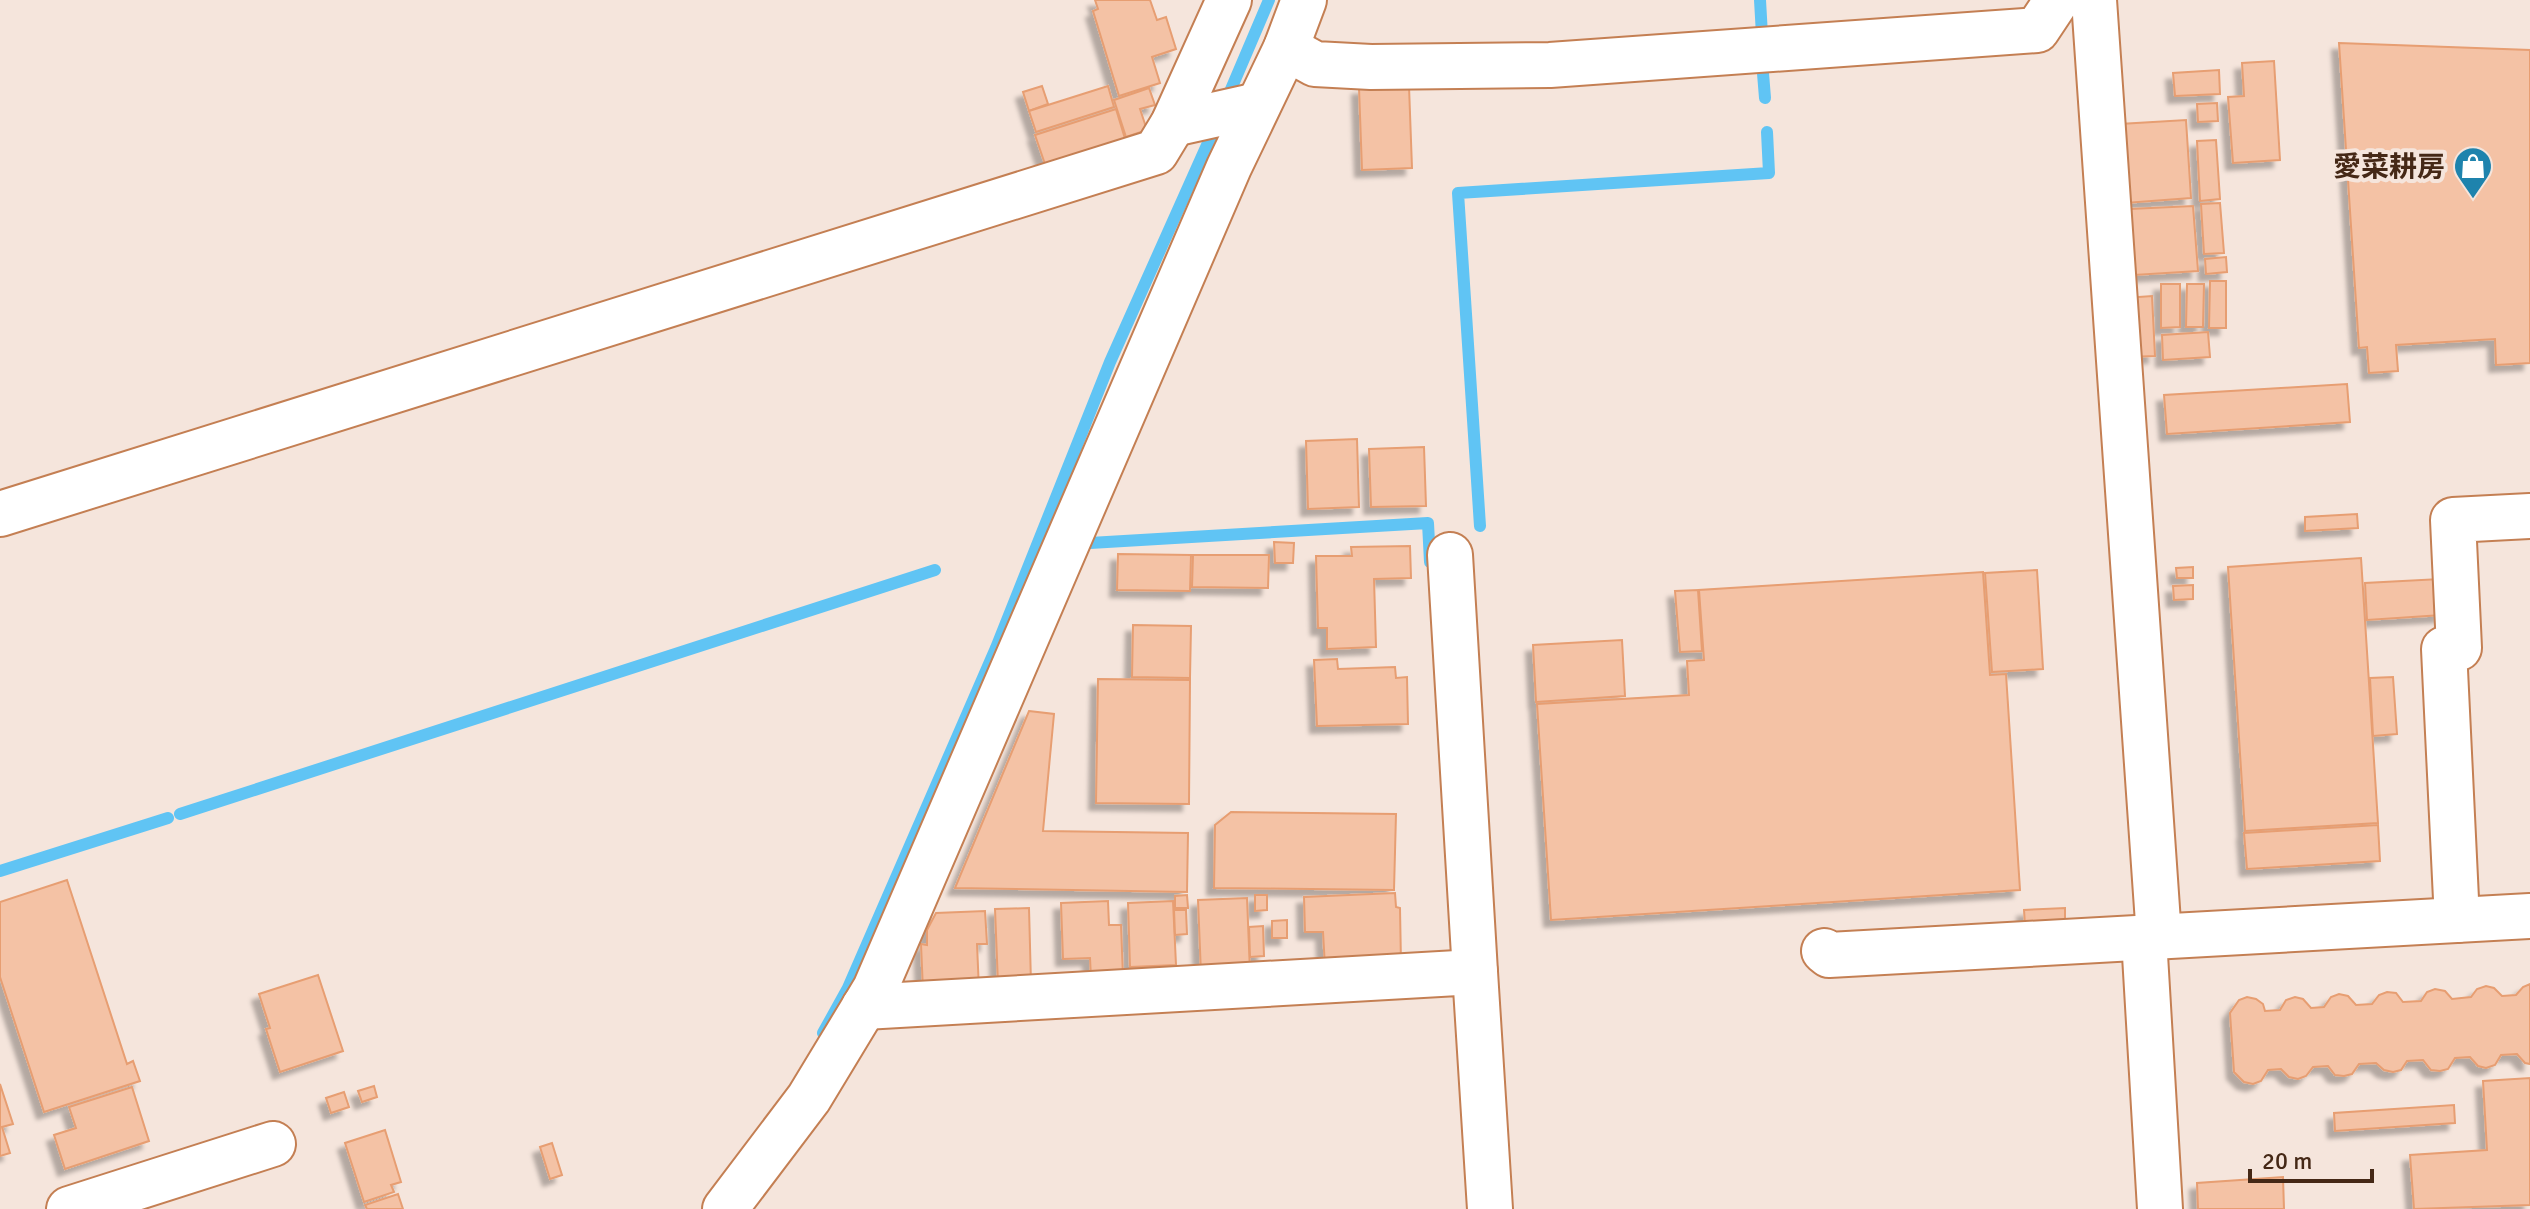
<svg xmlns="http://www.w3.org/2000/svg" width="2530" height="1209" font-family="Signika,'Noto Sans JP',sans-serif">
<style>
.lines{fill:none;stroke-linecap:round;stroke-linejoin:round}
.stream{stroke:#60c4f4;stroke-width:12}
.building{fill:#f4c2a5;stroke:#e79e72;stroke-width:2;filter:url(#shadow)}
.minor-casing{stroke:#c47f53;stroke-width:48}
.minor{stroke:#fff;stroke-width:44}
.labels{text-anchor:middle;stroke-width:8;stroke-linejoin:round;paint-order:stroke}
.poi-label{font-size:28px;font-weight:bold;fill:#452816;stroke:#f5e5dc;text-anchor:end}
</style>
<defs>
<filter id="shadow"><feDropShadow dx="-7" dy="7" stdDeviation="2" flood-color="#0004"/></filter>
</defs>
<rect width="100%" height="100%" fill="#f5e5dc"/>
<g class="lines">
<g class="stream">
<polyline points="1760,0 1762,35"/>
<polyline points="1762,61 1765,98"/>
<polyline points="1226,101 1269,0"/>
<polyline points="1480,526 1458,193 1769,173 1767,132"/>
<polyline points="1090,543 1428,523 1430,562"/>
<polyline points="180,814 935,570"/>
<polyline points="0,871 168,818"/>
<polyline points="823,1033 848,988 996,648 1110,362 1216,125"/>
</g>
</g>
<g class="building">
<polygon points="1095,0 1150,0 1157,20 1166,17 1176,49 1152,57 1160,83 1119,96 1093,11 1098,9"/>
<polygon points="2339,43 2530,50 2530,363 2496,365 2495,339 2396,345 2398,371 2369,373 2367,347 2359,348"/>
<polygon points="2274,61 2280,160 2233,163 2228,97 2244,96 2242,63"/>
<polygon points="2219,70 2220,94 2175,96 2173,73"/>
<polygon points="1042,86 1048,104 1029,111 1023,92"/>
<polygon points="1108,86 1114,107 1036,132 1029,111"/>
<polygon points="1409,86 1412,168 1362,170 1359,88"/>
<polygon points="1149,88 1155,105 1140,109 1147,130 1126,137 1114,100"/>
<polygon points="2217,103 2218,121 2198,122 2197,104"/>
<polygon points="1116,109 1126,142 1046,167 1035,135"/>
<polygon points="2186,120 2191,198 2125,203 2120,124"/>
<polygon points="2216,140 2220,199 2200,201 2197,141"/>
<polygon points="2220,203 2224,253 2204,254 2201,204"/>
<polygon points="2193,206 2198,271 2134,275 2130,209"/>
<polygon points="2226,257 2227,272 2206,274 2205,259"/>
<polygon points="2210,281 2226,281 2226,328 2209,328"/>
<polygon points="2161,284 2180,284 2180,327 2161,328"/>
<polygon points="2187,284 2204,284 2203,327 2186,327"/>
<polygon points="2152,296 2155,356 2128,357 2125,298"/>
<polygon points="2208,332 2210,357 2163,360 2162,335"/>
<polygon points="2347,384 2350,422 2167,434 2164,395"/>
<polygon points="1357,439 1359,507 1308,509 1306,441"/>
<polygon points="1424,447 1426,506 1371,507 1369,449"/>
<polygon points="2357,514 2358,528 2305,531 2305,517"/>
<polygon points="1274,542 1294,543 1293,563 1275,563"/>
<polygon points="1410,546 1411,578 1374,579 1376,647 1327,649 1327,628 1318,628 1316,556 1352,556 1351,547"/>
<polygon points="1118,554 1191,555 1190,591 1117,590"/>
<polygon points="1193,555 1269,555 1268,588 1192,587"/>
<polygon points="2361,558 2378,823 2245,831 2228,567"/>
<polygon points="2193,567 2193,578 2177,578 2176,568"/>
<polygon points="2037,570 2043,669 1992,672 1985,573"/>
<polygon points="1983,572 1990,675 2006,674 2020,890 1551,920 1537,704 1689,695 1687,661 1704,660 1699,590"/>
<polygon points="2440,579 2442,615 2367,620 2365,583"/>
<polygon points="2193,585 2193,599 2174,600 2173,586"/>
<polygon points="1698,590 1702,651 1680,652 1675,591"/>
<polygon points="1133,625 1191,626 1190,678 1132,677"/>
<polygon points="1622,640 1625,696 1536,702 1533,645"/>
<polygon points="1337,659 1338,669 1395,667 1396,678 1407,677 1408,724 1317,726 1314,660"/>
<polygon points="2393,677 2397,734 2373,736 2370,678"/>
<polygon points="1098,679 1190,680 1189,804 1096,803"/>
<polygon points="1029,711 1054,714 1043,831 1188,833 1187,892 955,888"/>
<polygon points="1231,812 1396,814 1394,890 1214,888 1215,825"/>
<polygon points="2378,825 2380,861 2247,869 2244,833"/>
<polygon points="67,880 127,1064 133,1061 140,1081 44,1112 0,977 0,902"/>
<polygon points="1395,893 1396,907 1400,908 1401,964 1325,967 1323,932 1305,932 1304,897"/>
<polygon points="1187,895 1188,908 1175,908 1175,896"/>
<polygon points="1255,895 1267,895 1267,910 1255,911"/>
<polygon points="1247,898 1250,972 1201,974 1198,900"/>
<polygon points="1108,901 1109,925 1121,925 1123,977 1091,978 1090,958 1063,959 1061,903"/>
<polygon points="1173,901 1176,965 1130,967 1128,903"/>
<polygon points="1029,908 1031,983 998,984 995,909"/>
<polygon points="2065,908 2065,922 2025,925 2024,910"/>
<polygon points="1174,910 1186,910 1187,934 1175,935"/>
<polygon points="985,911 987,944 977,944 979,990 923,991 921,944 927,945 927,930 936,913"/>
<polygon points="1287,920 1287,938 1272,938 1272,921"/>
<polygon points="1263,926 1264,956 1250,957 1249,927"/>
<polygon points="318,975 343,1051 280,1072 266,1029 270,1028 259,994"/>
<polygon points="2530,984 2530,1064 2525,1063 2517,1054 2501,1055 2495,1065 2486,1068 2478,1066 2470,1057 2455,1058 2448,1069 2440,1071 2431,1070 2423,1060 2407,1061 2401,1070 2393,1072 2384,1070 2376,1063 2359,1064 2352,1074 2344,1076 2335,1075 2328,1066 2313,1067 2306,1076 2298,1079 2289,1077 2281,1069 2268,1070 2261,1081 2253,1084 2244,1082 2234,1072 2230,1013 2239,1000 2247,997 2256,999 2263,1004 2265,1011 2280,1010 2286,1000 2295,997 2303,999 2311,1008 2324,1007 2331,997 2339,994 2348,996 2356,1005 2372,1004 2379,995 2387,992 2396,993 2403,1002 2421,1001 2427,992 2435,989 2445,991 2452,999 2471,997 2477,989 2486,986 2494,988 2502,996 2516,995 2523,987"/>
<polygon points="2530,1078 2530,1205 2414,1209 2410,1155 2487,1150 2483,1081"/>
<polygon points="0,1084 13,1124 2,1127 10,1153 0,1156"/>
<polygon points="374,1086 377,1097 362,1102 358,1091"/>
<polygon points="132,1087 149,1141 65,1169 54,1135 76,1128 69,1107"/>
<polygon points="344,1092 349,1107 331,1113 326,1098"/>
<polygon points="2454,1105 2455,1123 2335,1131 2334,1113"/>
<polygon points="385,1130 401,1182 391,1185 394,1192 364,1202 345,1143"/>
<polygon points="552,1143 562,1175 550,1179 540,1147"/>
<polygon points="2283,1177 2284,1209 2198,1209 2197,1183"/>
<polygon points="398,1194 403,1209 367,1209 365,1205"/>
</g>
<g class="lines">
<defs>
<g id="minor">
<polyline points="2094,0 2159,937"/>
<polyline points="1286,48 1315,64 1371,67 1550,65 2037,30 2057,0"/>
<polyline points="1173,124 1258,105"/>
<polyline points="0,514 1156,152 1173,124 1229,0"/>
<polyline points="1450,555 1475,972"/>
<polyline points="2457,920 2444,649 2459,648 2453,520 2530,516"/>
<polyline points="2144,938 2160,1209"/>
<polyline points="1824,951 1829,955 2530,916"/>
<polyline points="864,1007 1475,972 1490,1209"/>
<polyline points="69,1209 273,1144"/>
<polyline points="725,1209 809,1098 875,989 1229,167 1286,48 1304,0"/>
</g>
</defs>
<use href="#minor" class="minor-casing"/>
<use href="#minor" class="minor"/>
</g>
<defs>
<symbol id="shop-pin" viewBox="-11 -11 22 30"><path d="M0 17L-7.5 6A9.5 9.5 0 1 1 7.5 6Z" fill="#1e83ad" stroke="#f5e5dc"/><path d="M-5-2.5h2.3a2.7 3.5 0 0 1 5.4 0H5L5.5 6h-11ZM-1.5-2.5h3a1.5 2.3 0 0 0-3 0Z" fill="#fff"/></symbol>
</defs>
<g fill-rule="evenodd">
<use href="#shop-pin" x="2451" y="144" width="44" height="60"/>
</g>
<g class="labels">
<g class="poi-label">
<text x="2445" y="176">愛菜耕房</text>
</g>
</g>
<path d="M2250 1169v12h122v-12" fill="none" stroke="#452816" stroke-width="4"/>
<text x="2262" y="1169" font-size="24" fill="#452816" stroke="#f5e5dc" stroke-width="6" paint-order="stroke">20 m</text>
</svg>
